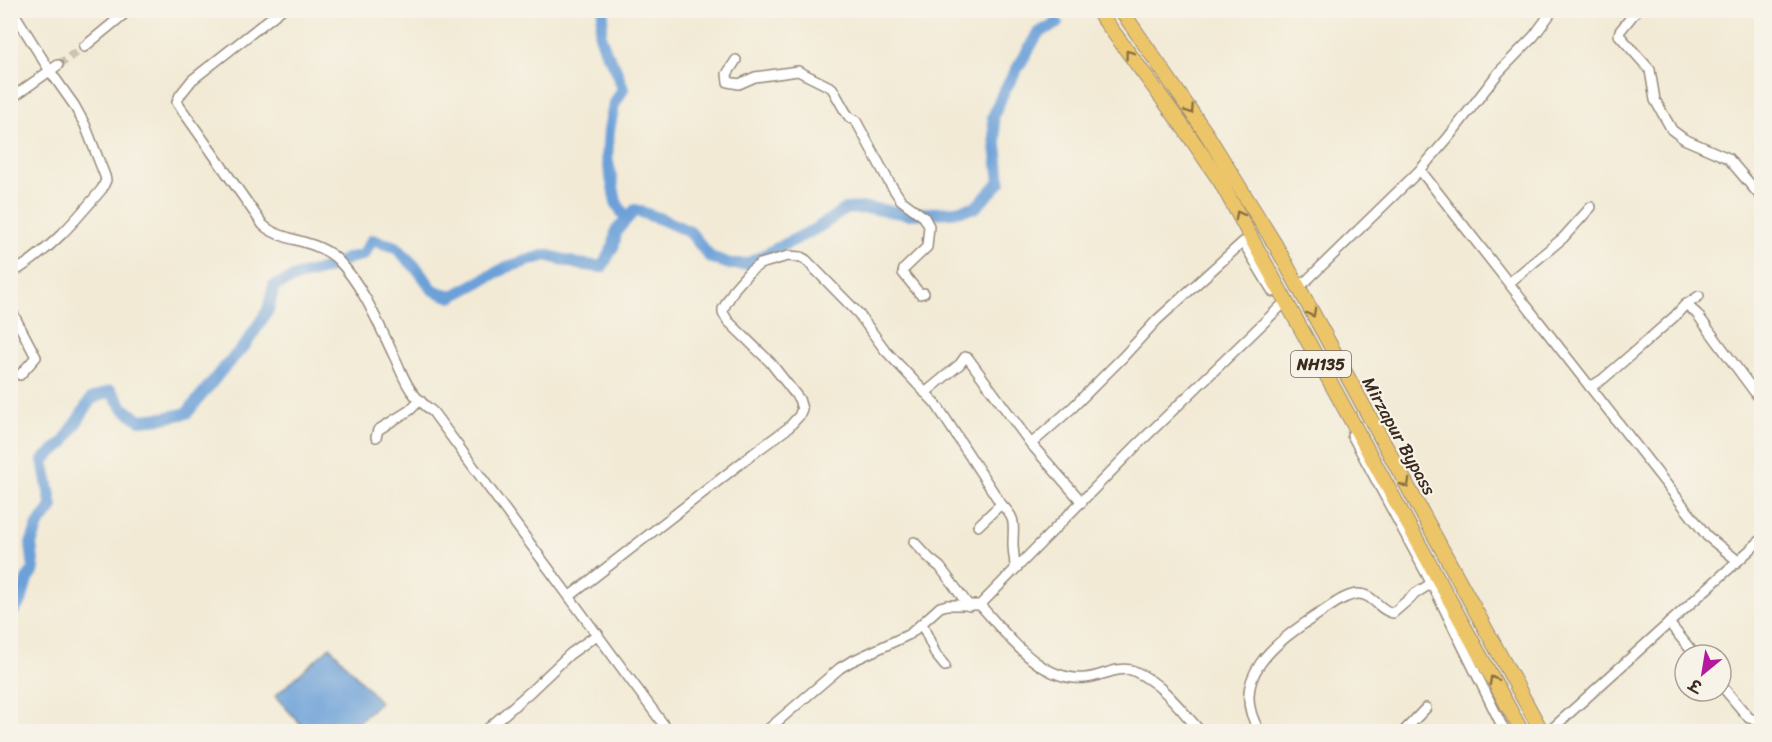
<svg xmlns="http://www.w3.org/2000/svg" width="1772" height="742" font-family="Sriracha,'Playpen Sans Deva',sans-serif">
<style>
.water{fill:#6ca0d8;stroke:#54657b;stroke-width:1.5}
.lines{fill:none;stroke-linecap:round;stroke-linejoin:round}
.river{stroke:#6ca0d8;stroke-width:12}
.minor-tunnel{stroke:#cdc4b0;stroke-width:9;stroke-dasharray:9 4.5;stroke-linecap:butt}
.minor-casing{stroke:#968a7a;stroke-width:12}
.highway-casing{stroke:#968a7a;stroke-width:16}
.minor{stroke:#fff;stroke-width:9}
.highway{stroke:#edc569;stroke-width:14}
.oneway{stroke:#8b7040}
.labels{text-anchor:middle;stroke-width:4.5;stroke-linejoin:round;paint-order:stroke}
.shield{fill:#f7f3e8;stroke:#73665b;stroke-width:1.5}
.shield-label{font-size:16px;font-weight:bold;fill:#3b2a1e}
.street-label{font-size:18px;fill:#3b2a1e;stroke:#f7f3e8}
</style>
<rect width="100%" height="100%" fill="#f7f3e8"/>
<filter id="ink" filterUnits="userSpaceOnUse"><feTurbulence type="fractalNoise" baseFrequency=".0167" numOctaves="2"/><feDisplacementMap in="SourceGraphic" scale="12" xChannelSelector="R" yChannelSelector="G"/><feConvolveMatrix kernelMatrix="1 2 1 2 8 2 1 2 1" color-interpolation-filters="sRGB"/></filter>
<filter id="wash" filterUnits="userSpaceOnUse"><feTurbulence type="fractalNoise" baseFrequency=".008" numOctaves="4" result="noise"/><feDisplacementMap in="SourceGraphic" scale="24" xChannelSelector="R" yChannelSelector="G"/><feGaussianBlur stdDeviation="1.35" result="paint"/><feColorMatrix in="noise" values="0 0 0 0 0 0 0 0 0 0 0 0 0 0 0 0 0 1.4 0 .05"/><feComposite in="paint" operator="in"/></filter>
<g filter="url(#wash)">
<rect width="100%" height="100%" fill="#f2ead5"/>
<polygon class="water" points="330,647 380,702 348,731 307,731 275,696"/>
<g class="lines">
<g class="river">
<polyline points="604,10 600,35 606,52 615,67 623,89 614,105 609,130 607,157 616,202 626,219"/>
<polyline points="10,615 21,601 27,579 34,569 31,544 38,525 52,507 43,460 64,442 91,399 111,391 123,408 140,420 163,418 187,413 221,371 246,344 268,310 274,286 298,276 325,269 349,258 363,255 372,240 396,247 419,271 433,290 451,297 507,267 546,255 578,264 602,267 614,245 616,231 635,210 661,219 690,232 710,257 730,264 747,264 819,227 845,209 869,208 908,214 951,212 976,207 1000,182 993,117 1003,93 1038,33 1057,23"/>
</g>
</g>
</g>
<g filter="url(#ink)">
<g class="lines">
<polyline class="minor-tunnel" points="58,65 84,47"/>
<defs>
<g id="minor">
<path d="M281,10L192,80L180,95L177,102L178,104L263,225C281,242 318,239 338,260C363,286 378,323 394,356C400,368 404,382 413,393C418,400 426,406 433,412L669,732"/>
<polyline points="1637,10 1620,31 1619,35 1650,70 1655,100 1672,130 1684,139 1728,158 1762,198"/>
<polyline points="84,47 129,10"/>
<polyline points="736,60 727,74 728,82 739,84 755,77 798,71 832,88 845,111 850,118 856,121 889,182 901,200 924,217 929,226 927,247 904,269 903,273 920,294 924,293"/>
<polyline points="10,99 58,65"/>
<polyline points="1420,170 1707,536 1738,561"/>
<path d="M10,274C48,253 75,221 102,189L106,180L105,176L85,125L74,105L50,71L12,10"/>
<polyline points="1509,283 1563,238 1591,207"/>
<polyline points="1299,288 1420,170 1447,139 1499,72 1534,36 1553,10"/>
<polyline points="1686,304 1697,314 1762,402"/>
<polyline points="10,308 36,357 20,375"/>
<polyline points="1590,387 1603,379 1641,346 1675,316 1684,306 1699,296"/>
<polyline points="925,393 960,364 965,357 968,358 1031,444 1082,502"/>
<polyline points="1352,435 1434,588 1505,732"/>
<polyline points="376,437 378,430 410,410 420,400"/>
<polyline points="1031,444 1073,407 1123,357 1157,320 1243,242 1273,292"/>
<polyline points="978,526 1001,504"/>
<polyline points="914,542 930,559 940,567 969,606"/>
<path d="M570,596L754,453L788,428L799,416L802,409L799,399L770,362L728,321L723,313V309L735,288L749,272L760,264L788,256L801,257L806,260L858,313L885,350L936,404L1001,504C1017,520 1013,523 1013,544C1013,552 1015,560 1015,568"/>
<path d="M980,605C1007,634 1039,682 1085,678C1101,677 1118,665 1134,671C1162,683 1181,710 1201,732"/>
<polyline points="1669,623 1695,655"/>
<polyline points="922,624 936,655 945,666"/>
<polyline points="1721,685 1749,718 1762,722"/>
<polyline points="1554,727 1762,539"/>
<polyline points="484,732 531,691 570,654 598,634"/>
<polyline points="765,732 840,668 850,662 910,634 940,607 947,605 980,605 1139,443 1282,305"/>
<path d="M1260,732C1226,678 1276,642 1317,615C1329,608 1342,596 1357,594C1373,593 1379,611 1393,613L1416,593L1432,583"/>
<polyline points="1403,732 1426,708"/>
</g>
<g id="highway">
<polyline points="1097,10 1184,128 1220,181 1522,732"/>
<polyline points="1121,10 1206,133 1276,246 1542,732"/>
</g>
</defs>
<use href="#minor" class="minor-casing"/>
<use href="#highway" class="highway-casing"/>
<use href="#minor" class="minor"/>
<use href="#highway" class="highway"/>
</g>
<defs><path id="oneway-chevron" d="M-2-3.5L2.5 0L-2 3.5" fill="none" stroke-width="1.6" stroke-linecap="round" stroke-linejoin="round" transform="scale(1.5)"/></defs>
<g class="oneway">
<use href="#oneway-chevron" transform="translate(1129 54) rotate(-126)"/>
<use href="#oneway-chevron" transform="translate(1190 110) rotate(56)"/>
<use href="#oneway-chevron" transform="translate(1239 215) rotate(-119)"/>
<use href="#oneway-chevron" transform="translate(1312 313) rotate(61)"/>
<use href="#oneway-chevron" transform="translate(1406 484) rotate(61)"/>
<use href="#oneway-chevron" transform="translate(1493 680) rotate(-119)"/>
</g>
</g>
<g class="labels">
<rect class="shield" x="1291" y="351" width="60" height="26" rx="4.5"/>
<g class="shield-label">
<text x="1321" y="370">NH135</text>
</g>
<g class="street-label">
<text transform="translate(1399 436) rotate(61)" y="6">Mirzapur Bypass</text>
</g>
</g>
<rect width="1772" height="742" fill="none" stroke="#f7f3e8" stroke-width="36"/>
<g transform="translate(1703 673) rotate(210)"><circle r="28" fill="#f7f3e8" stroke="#aca397" stroke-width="1.5"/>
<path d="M0-4.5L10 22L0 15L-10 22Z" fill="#b5179e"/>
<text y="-9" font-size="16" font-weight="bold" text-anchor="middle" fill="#3b2a1e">उ</text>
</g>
</svg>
